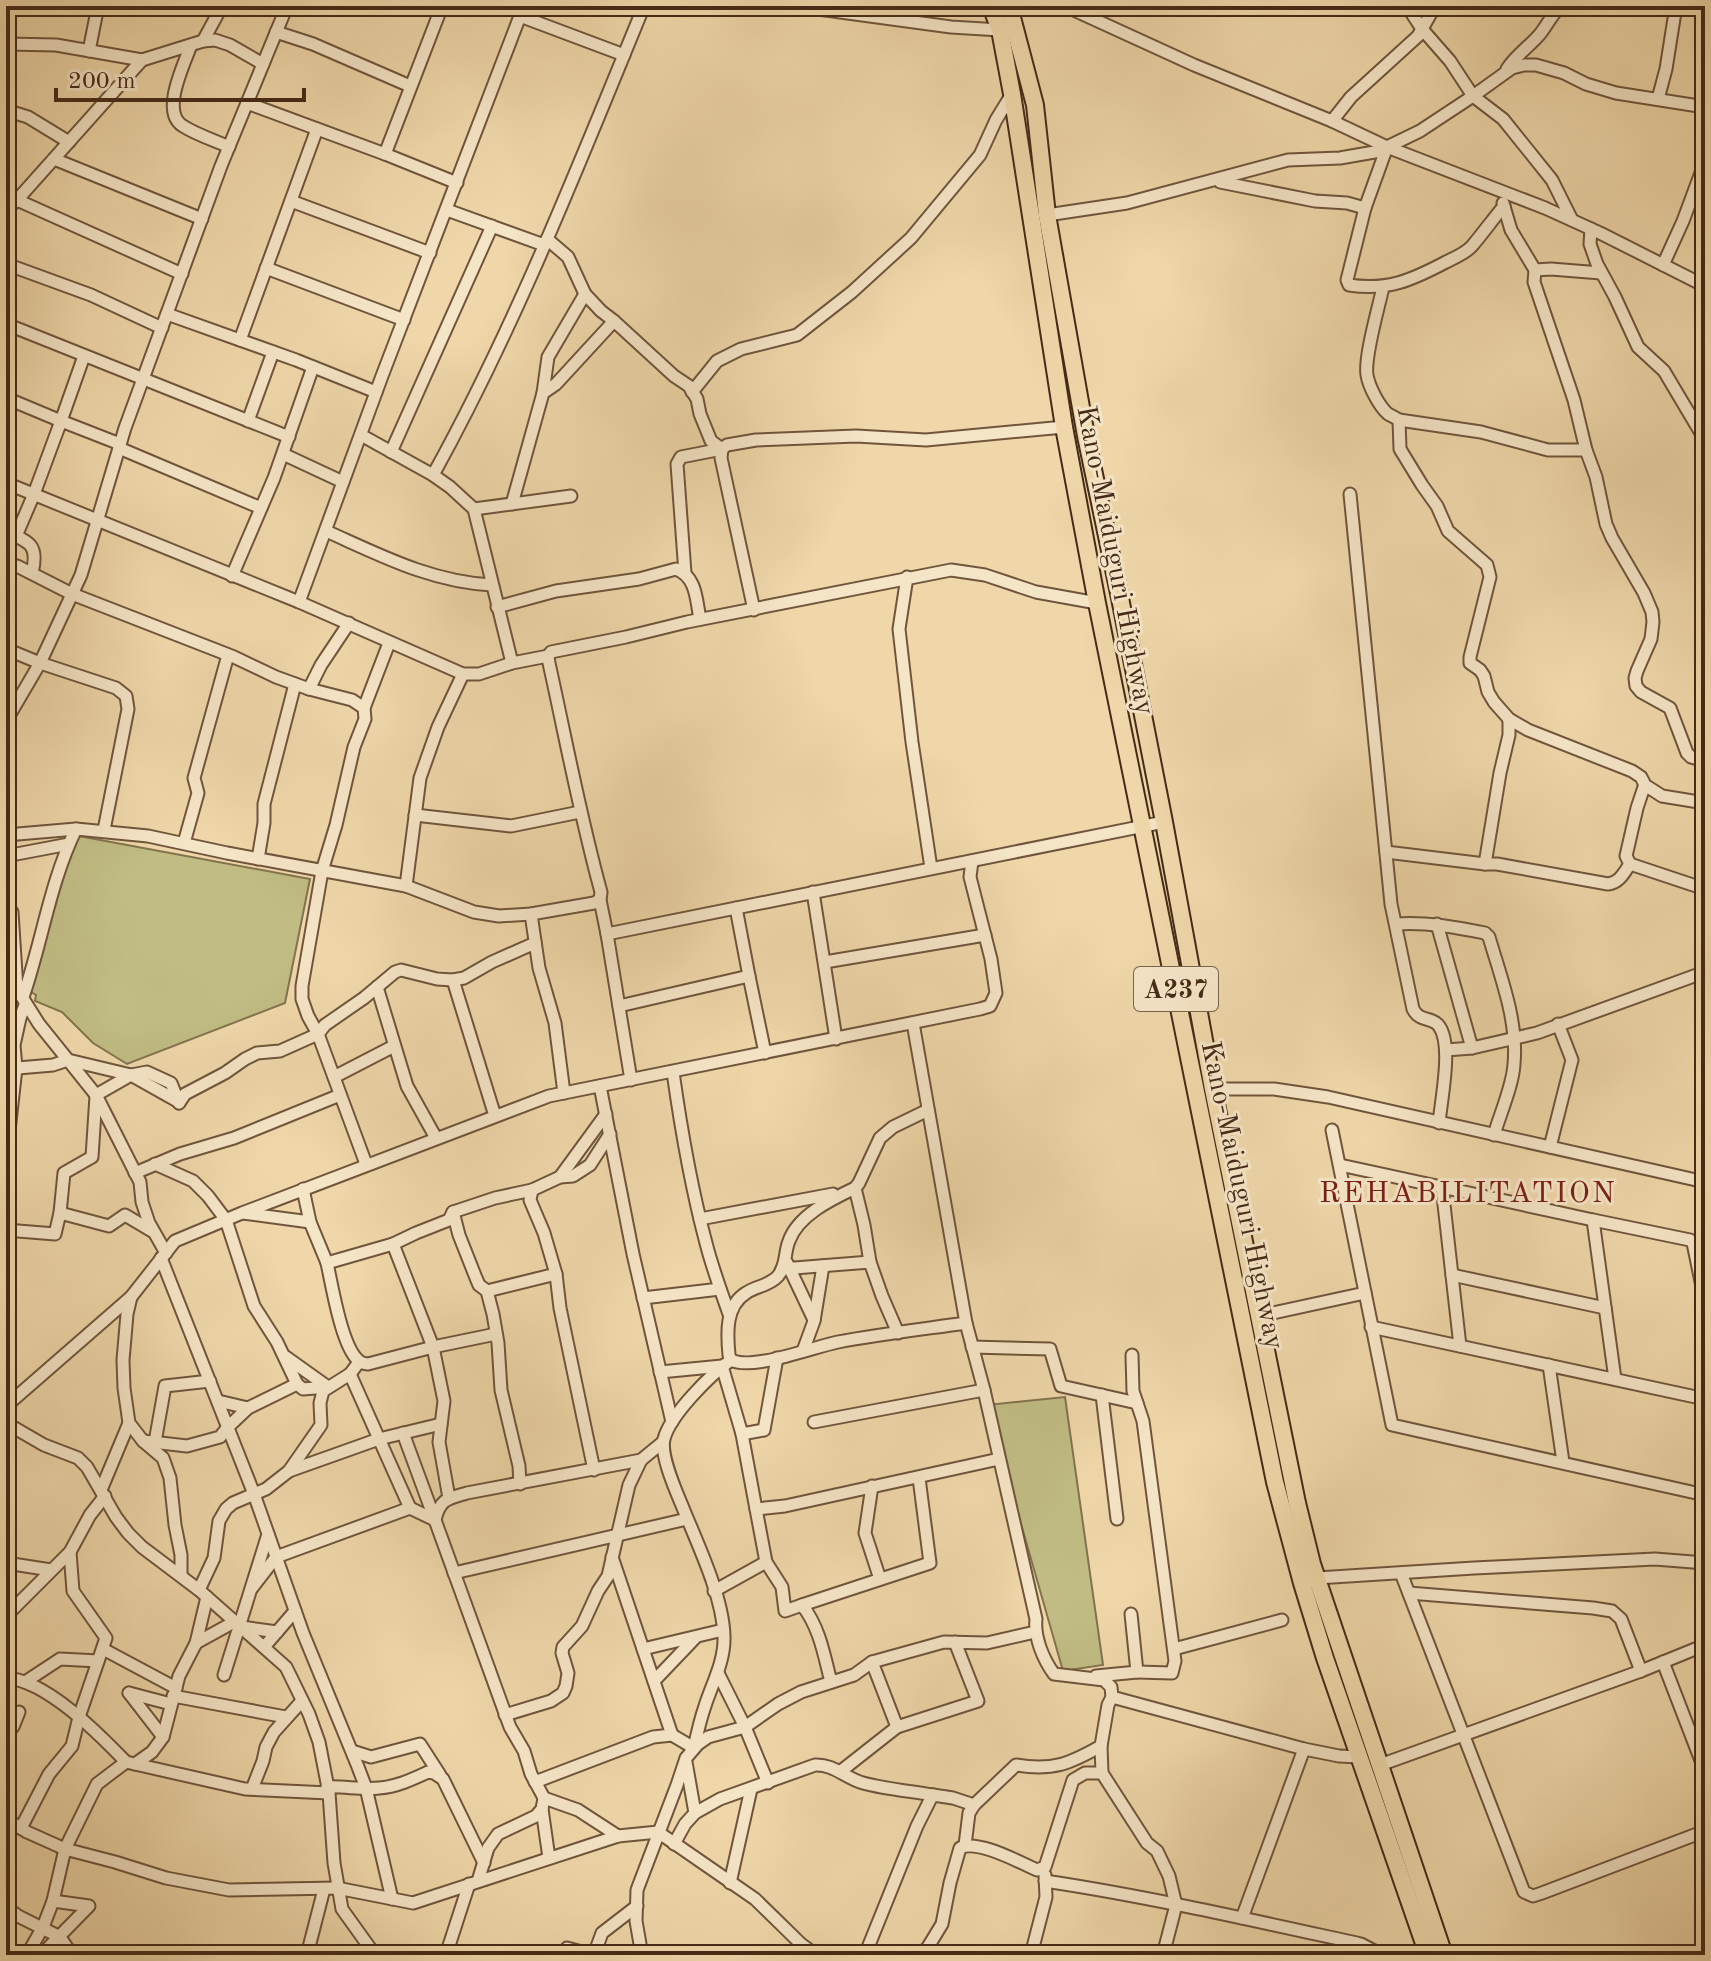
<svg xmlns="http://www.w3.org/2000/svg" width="1711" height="1961" font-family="'Old Standard TT',serif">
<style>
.green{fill:#c0bc83;stroke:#82734e;stroke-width:2}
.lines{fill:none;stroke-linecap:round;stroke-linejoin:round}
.minor-casing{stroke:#70553c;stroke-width:15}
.highway-casing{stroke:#452a18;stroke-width:20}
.minor{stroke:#f5e5c7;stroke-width:11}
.highway{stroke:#efd7a9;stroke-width:16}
.labels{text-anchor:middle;stroke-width:6;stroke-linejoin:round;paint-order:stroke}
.shield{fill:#f5e5c7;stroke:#7a624c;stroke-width:2}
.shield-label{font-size:26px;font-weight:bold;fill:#452a18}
.street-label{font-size:28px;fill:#452a18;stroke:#f5e5c7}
.neighbourhood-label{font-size:30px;letter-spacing:2px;fill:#7a1f14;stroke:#f5e5c7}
</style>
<rect width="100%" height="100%" fill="#efd7a9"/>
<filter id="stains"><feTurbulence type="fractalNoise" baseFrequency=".0025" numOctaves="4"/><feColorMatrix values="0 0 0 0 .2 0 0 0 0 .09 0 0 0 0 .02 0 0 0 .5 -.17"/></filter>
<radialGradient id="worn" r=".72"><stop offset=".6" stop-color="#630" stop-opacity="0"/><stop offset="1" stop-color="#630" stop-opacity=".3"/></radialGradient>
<g class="green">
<polygon points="68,834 310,879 285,1003 127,1064 93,1043 62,1012 35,1001 36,995 20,986"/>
<polygon points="1065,1397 1103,1665 1063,1671 987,1405"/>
</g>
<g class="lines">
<defs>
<g id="minor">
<polyline points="796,6 951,27 1000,30"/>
<polyline points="1065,6 1194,65 1332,121 1387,147 1545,208 1600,233 1705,286"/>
<polyline points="1407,6 1422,29 1450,61 1473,96 1503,119 1552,180 1572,220"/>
<polyline points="520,16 624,55"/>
<polyline points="276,32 313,44 410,86"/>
<polyline points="203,41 222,6"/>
<polyline points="6,44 56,45 142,60 203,41 215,40 230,45 263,64"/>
<path d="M191,45C184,65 160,112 183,126C197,135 214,140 229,147"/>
<polyline points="89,51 98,6"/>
<path d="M1507,69C1516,55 1529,47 1540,34C1547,25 1552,15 1560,6"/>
<polyline points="1658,99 1666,69 1676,6"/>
<polyline points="247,103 385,154 457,183"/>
<polyline points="6,107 15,113 28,117 69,142"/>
<polyline points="1332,121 1351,97 1418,36 1435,6"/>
<polyline points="385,154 442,6"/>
<polyline points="54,159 202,219"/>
<polyline points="1220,182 1315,201 1347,203 1365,208"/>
<polyline points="17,200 182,274"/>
<polyline points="291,201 430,253"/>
<polyline points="1503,203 1511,230 1535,270 1534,282 1574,400 1586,450 1596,477 1606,524 1612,538 1644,593 1652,612 1653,622 1651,639 1637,671 1635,678 1636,686 1641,692 1670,708 1687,753 1691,757 1705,761"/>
<path d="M1504,206C1493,219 1483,233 1472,246C1466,253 1454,258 1446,262C1412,280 1388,291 1349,285L1347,280L1365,208L1387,147L1420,131L1473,96L1512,68L1524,65H1536L1564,73L1586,84L1616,93L1705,107"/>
<polyline points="6,210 17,200 142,60"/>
<polyline points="447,210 544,245"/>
<polyline points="1047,215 1127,203 1288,160 1340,158 1386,150"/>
<polyline points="1591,229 1590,244 1597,264 1615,297 1638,347 1664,371 1705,440"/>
<polyline points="547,239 568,257 585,294 601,311 614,321 674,376 689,386 697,399 700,414 711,441 722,449"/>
<polyline points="6,264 91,295 162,328"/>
<polyline points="1663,265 1683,221 1705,162"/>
<polyline points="266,268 404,320"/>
<polyline points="1535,270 1551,269 1601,273"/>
<path d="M1383,287C1379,306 1364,357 1367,375C1369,387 1379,406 1388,414C1392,416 1396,418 1399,420L1481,432L1548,450H1586"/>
<polyline points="167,314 296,360 376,392"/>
<polyline points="6,324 289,437"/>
<polyline points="6,339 11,326"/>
<polyline points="240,340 317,129"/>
<polyline points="692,392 717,361 741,349 797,335 852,292 911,238 980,155 996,120 1012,94"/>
<polyline points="543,393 548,357 585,294"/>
<polyline points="6,398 61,421 84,356"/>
<polyline points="1399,420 1400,449 1422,485 1437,506 1448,531 1487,565 1490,577 1470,657 1470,663 1480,670 1484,676 1488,692 1494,702 1509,719 1528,730 1632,771 1641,777 1646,787"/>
<polyline points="248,421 273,352"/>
<polyline points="361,435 433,475"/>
<polyline points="119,448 261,508"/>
<polyline points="722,449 721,458 754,610"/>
<polyline points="391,452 492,226"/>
<polyline points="283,454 343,482"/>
<polyline points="6,483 299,602 463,674 479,674 512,663 548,656"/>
<path d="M1350,494L1391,904L1413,1009C1420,1023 1432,1016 1439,1026C1453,1045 1441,1100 1439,1123"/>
<polyline points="512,504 543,393 556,384 614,321"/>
<polyline points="474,509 571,496"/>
<path d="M326,531C380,555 431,582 492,585"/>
<path d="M6,532C30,542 39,545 32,573"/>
<polyline points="16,536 34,494 61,421 120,444"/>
<polyline points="6,563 17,566 72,594 234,657 276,677 309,689 352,700 364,708 365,719 354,747 336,825 322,871 302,986 302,999 308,1016 318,1034 366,1164"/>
<polyline points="685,573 677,464 681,457 722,449 727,445 756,440 856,436 926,440 1064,427"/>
<polyline points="232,576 274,478 313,367"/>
<polyline points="907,577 899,629 912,742 931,868"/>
<polyline points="299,602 382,376 520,16 519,6"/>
<path d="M497,607L556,591L639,579L676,569C697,577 696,600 700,619"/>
<polyline points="6,649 40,663 116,688 126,696 128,709 104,830"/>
<path d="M512,663L474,509L450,487L433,475C516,325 579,164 644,6"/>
<polyline points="309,689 321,665 349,623"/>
<polyline points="364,708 389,643"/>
<polyline points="6,721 40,663 81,575 125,428 221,166 287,6"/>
<polyline points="1705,803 1662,796 1648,787 1644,787 1637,808 1626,856 1630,864 1705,889"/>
<polyline points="415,815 511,826 580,812"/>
<path d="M6,835L76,829L148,836L227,853L406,886L474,912L499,916L531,914L594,903L600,900L601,892C580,816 566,740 549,663L548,656L551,652L626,637L687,622L951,570L985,575L1036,592L1097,603"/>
<polyline points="184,843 198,793 194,778 228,655"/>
<path d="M1386,852L1485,864H1497L1608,884C1619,883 1624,873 1630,864"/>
<polyline points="6,856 69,844"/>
<polyline points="258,859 264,823 264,804 295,684"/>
<polyline points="1485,864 1500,773 1509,735 1509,719"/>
<polyline points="406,886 420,778 438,727 463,674"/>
<polyline points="813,892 836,1039"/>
<polyline points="600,900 607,934 631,1080"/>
<polyline points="6,906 12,912 17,989 39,1024 68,1060 131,1075 147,1072 171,1083 179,1103"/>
<polyline points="531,914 539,968 555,1023 564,1093"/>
<path d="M1396,924C1428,922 1454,927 1485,933L1489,937C1501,978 1518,1021 1514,1064C1513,1085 1500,1114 1494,1135"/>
<polyline points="1437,924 1472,1048"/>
<polyline points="607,934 1164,822"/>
<polyline points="825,962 985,935"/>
<polyline points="749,976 765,1053"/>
<polyline points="453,980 495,1116"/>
<polyline points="377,987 407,1086 436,1138"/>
<path d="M23,997C42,942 50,882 76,829"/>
<polyline points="619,1006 749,976 736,908"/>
<path d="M913,1023L966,1323L984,1390L1036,1619C1034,1637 1043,1659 1054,1674L1104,1680L1111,1687L1112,1697"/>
<polyline points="1446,1050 1472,1048 1537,1033 1705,972"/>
<polyline points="6,1069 53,1065 68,1060 96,1095 140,1182 142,1202 149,1223 166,1253"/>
<path d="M673,1072C681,1129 691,1187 706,1243C712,1267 721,1291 729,1314"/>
<polyline points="334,1077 394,1046"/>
<polyline points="600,1086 633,1254 672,1422"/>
<polyline points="1213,1089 1274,1089 1328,1097 1705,1182"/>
<polyline points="96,1095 131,1075 179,1102"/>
<polyline points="96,1096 92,1157 64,1173 60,1213 109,1226 125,1215 152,1231"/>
<polyline points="179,1103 185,1094 225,1073 245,1059 257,1053 280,1051 318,1034 325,1025 364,998 395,972 401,970 437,979 453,980 464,978 492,962 535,943"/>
<path d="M928,1110L893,1127L880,1138L859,1183L855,1188C832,1199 798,1215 789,1241C784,1253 787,1265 778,1276C769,1286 756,1286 746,1293C725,1306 727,1334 729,1355L731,1360C753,1371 813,1347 838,1342C880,1334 924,1329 966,1323"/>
<polyline points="1332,1130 1392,1425 1705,1495"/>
<polyline points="1550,1147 1572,1060 1558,1024"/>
<polyline points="6,1158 16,1068 14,1045 20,1018 25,1005"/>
<polyline points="155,1164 193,1181 208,1196 226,1220 254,1306 277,1342 297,1384 303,1389 328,1387"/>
<polyline points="1340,1165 1593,1220"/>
<polyline points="135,1173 180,1154 234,1138 340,1095"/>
<polyline points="560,1177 606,1114"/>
<polyline points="1442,1187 1460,1346"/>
<polyline points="855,1188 864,1225 870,1262"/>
<polyline points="303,1189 310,1222 327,1263 393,1244"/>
<polyline points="243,1213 310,1222"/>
<polyline points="700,1219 833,1194"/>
<polyline points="6,1230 55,1234 60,1213"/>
<polyline points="161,1258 254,1494 303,1633 358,1767 366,1788 392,1899"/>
<path d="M327,1263C332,1286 341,1341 356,1358C361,1363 361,1363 368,1364L433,1347L496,1334"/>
<polyline points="787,1263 814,1320"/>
<polyline points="782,1269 870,1262 882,1296 898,1333"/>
<polyline points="1452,1275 1605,1308"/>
<polyline points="487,1291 556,1274"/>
<polyline points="131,1297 127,1314 123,1360 124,1388 129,1423 143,1441 163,1458 170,1478 175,1525 181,1555 181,1575"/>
<polyline points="643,1298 720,1289"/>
<polyline points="1259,1316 1365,1293"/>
<polyline points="1371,1327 1705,1399"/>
<polyline points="972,1347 1050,1349 1061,1386 1137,1403"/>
<polyline points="803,1351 814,1321 823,1266"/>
<polyline points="1132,1355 1133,1391 1143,1421 1175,1661 1172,1673 1137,1672"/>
<polyline points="286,1357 328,1387"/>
<polyline points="1549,1365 1563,1462"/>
<polyline points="660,1372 722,1366 742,1434"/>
<polyline points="350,1374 410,1508"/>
<polyline points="1615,1379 1593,1220 1690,1240 1693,1243 1705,1301"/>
<polyline points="1102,1395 1117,1519"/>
<polyline points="218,1401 248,1408"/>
<polyline points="6,1406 131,1297 175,1241 242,1213 549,1096 980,1009 990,1006 996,993 991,959 970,877 972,861"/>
<polyline points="814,1422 984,1390"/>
<polyline points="6,1423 44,1445 78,1458 87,1467 116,1517 128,1533 142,1547 199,1590 286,1667 309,1714 319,1742 329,1793 334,1863 342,1909 375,1955"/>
<polyline points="403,1433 435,1520"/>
<polyline points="143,1441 187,1446 220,1437 228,1427 248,1408 297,1384"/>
<polyline points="155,1442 165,1386 210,1381"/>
<polyline points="594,1470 560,1308 556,1274 544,1233 530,1200 532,1190 560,1177 573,1176 590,1165 610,1134"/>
<polyline points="289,1471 379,1439 441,1424"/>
<polyline points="520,1484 519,1466 501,1390 498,1343 493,1314 487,1291 479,1285 476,1278 459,1235 453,1212 495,1198 532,1190"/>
<polyline points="872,1486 865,1533 880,1579"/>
<polyline points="101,1490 129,1423"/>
<polyline points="449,1498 439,1442 444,1401 433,1347 393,1244 416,1233 449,1220 453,1212"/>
<polyline points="756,1509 742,1434 764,1430 777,1358"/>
<polyline points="612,1557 672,1735"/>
<polyline points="6,1563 51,1570"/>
<polyline points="454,1573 687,1519"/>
<polyline points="1401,1573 1524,1892 1533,1896 1542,1893 1705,1831"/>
<polyline points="1311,1580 1317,1578 1474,1568 1655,1559 1705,1563"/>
<polyline points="252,1588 276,1557 410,1508 435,1520"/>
<polyline points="199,1590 214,1558 219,1521 226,1509 233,1503 266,1489 289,1471 321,1425 320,1403 323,1391 350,1374 359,1362"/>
<polyline points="714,1591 766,1562"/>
<polyline points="1409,1593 1593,1608 1612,1611 1621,1619 1641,1671"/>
<polyline points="802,1605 930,1563 919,1478"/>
<polyline points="6,1616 70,1552 90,1515 105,1496"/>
<polyline points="242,1627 277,1632"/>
<polyline points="196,1643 234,1622"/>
<polyline points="264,1647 295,1611"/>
<polyline points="103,1649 176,1688"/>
<polyline points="643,1649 723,1630"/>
<polyline points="1174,1649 1282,1620"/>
<polyline points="1663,1662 1705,1771"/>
<polyline points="718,1673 745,1727 768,1783"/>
<polyline points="224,1675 268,1534"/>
<polyline points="1096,1676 1137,1672 1131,1614"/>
<path d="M6,1678C46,1680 99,1734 126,1762"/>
<polyline points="654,1681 695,1638"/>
<polyline points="25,1682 60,1659 98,1661"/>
<path d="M831,1682C824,1655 820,1628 802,1605L785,1611L782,1587L766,1562L756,1509L785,1506L999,1459"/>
<polyline points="129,1693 163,1737"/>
<polyline points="129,1693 171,1704"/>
<polyline points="173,1696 286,1717"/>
<polyline points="505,1715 551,1701 563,1693 566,1686 568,1673 562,1653 563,1647 582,1626 598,1591 608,1576 629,1485 641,1460"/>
<polyline points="897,1727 978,1701 955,1642"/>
<polyline points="6,1729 13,1727 19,1712"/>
<polyline points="352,1751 371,1757 420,1744 440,1775"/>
<polyline points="686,1762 695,1813"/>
<polyline points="135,1764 152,1752 163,1737 179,1676 196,1643 207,1597"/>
<polyline points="1380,1765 1641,1671 1705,1645"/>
<polyline points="841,1771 897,1727 872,1662"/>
<path d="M535,1782L653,1737L672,1735L694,1748C697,1734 700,1720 705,1706C712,1684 725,1661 724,1636C723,1597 698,1545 683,1508C676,1491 660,1456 664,1439C670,1415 711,1374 731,1360"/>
<path d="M327,1787C344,1786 362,1790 379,1788C396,1787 413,1779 428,1772L434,1773L443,1779L484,1863"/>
<polyline points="252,1789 263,1761 266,1747 274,1732 301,1702"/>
<polyline points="544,1798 578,1810 618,1836"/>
<polyline points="542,1809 549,1858"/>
<polyline points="6,1819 27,1832 65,1849 115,1862 166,1878 229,1890 337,1888 413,1903 618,1836 658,1832 755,1899 801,1944 816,1955"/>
<polyline points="21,1828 49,1774 72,1746 79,1717 106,1638 73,1591 70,1552"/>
<path d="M674,1844L685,1824L695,1813L720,1799L815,1765C834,1764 845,1778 863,1783C885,1789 910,1791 933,1795"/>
<path d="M965,1845L969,1813L974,1805L1016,1765C1053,1771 1069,1764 1101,1746"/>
<path d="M478,1881L488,1848L498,1834L536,1816L542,1809L544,1798L531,1774L524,1751L510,1727L435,1520C440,1499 447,1499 467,1493L641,1460L663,1442"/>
<path d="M1045,1881C1151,1897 1256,1921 1361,1944L1378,1953L1402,1955L1427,1952"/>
<polyline points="730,1883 751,1789"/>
<polyline points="6,1907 18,1916 60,1937 72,1955"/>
<polyline points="1242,1918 1304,1749"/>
<polyline points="27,1955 43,1927 53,1901 65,1849 97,1784 126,1762 245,1789 329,1793"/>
<polyline points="41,1955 89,1906 53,1901"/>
<polyline points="307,1955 324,1889"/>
<polyline points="446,1955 469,1884"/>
<polyline points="563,1955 567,1948 593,1955"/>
<polyline points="594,1955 602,1933 637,1906"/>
<polyline points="639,1955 640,1944 636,1921 637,1890 677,1785 686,1758 698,1744 708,1737 745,1727 778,1704 801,1692 854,1675 872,1662 944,1642 987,1643 1035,1632"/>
<polyline points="865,1955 917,1826 931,1798 933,1795 953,1798 974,1805"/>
<path d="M920,1955L928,1947L942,1924L950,1883L960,1848C977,1839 1019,1862 1037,1870L1045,1867L1073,1780L1085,1773H1102"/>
<polyline points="1031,1955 1046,1897 1045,1875"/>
<polyline points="1163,1955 1176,1905 1169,1876 1157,1851 1147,1843 1102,1773 1101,1746 1108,1705 1112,1697 1304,1749 1339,1756 1359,1757"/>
</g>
<g id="highway">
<polyline points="991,6 1000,30 1012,94 1064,427 1097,603 1275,1482 1302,1583 1325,1658 1428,1955"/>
<polyline points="1009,6 1035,105 1047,215 1086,436 1120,598 1164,822 1213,1089 1297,1503 1312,1564 1444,1955"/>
</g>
</defs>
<use href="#minor" class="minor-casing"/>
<use href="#highway" class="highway-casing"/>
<use href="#minor" class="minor"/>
<use href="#highway" class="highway"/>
</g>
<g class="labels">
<rect class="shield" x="1134" y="967" width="84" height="44" rx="6"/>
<g class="shield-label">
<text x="1176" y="998">A237</text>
</g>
<g class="street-label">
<text transform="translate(1117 560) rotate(79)" y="10">Kano-Maiduguri Highway</text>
<text transform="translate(1244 1195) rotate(78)" y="10">Kano-Maiduguri Highway</text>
</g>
<g class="neighbourhood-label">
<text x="1468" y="1202">REHABILITATION</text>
</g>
</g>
<rect width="1711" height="1961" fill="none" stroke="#efd7a9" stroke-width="32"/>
<rect x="8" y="8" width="1695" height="1945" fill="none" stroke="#452a18" stroke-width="4"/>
<rect x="16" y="16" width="1679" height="1929" fill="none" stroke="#452a18" stroke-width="2"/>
<path d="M56 88v12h248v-12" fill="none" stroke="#452a18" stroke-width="4"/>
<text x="68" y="88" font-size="24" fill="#452a18" stroke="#f5e5c7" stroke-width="6" paint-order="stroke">200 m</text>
<rect width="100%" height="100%" filter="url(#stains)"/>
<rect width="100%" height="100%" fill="url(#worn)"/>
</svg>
